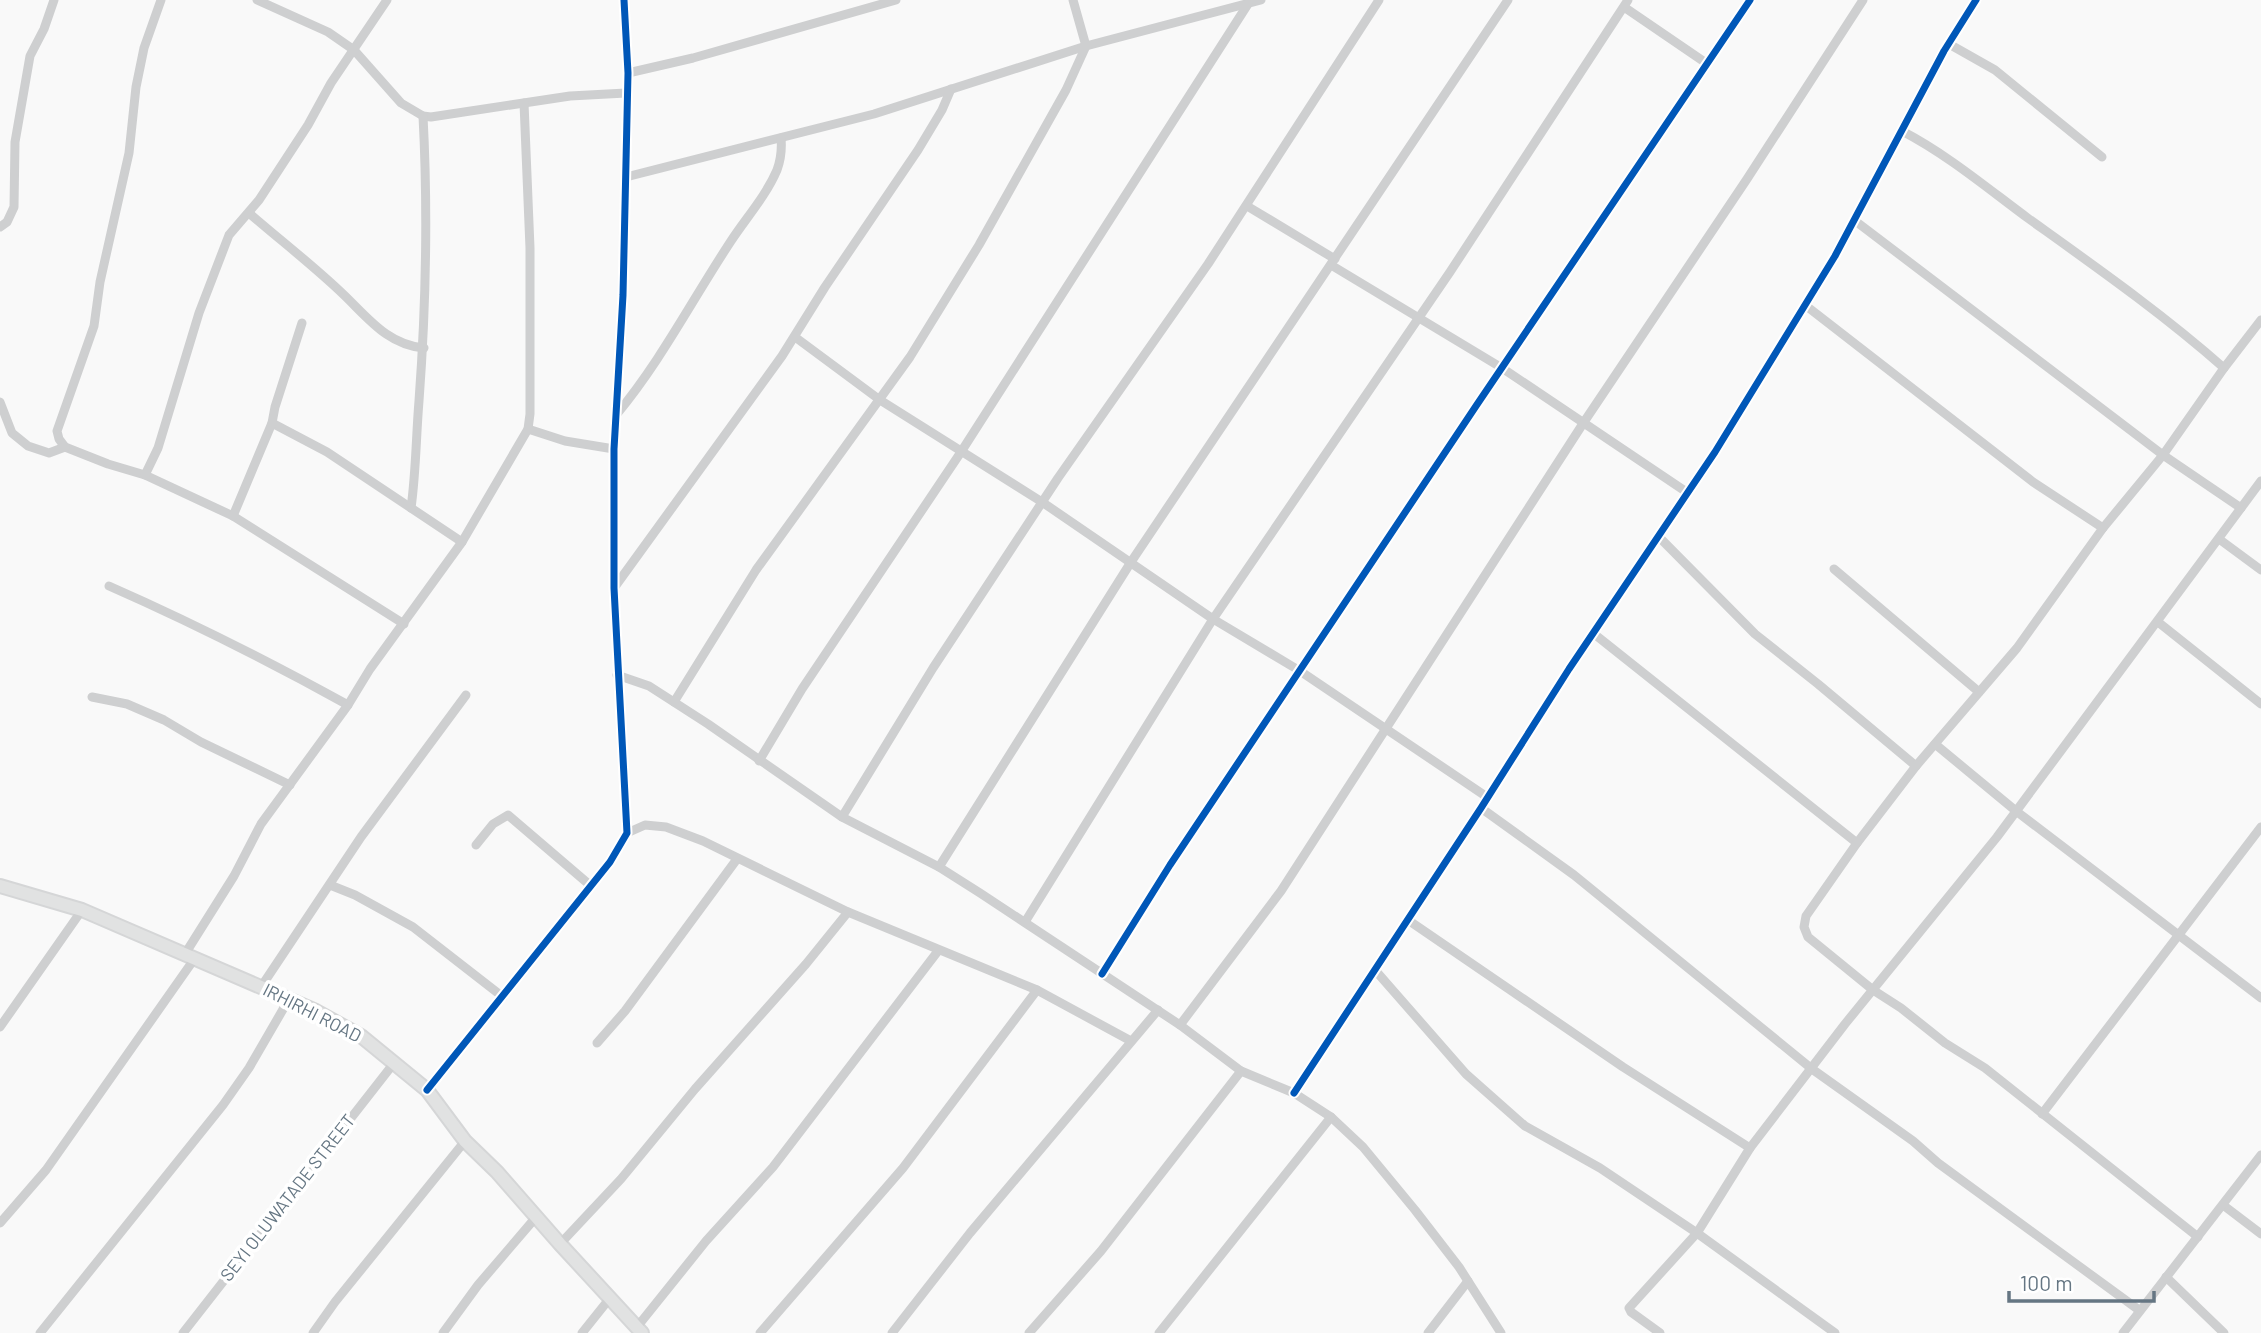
<svg xmlns="http://www.w3.org/2000/svg" width="2261" height="1333" font-family="Barlow,sans-serif">
<style>
.lines{fill:none;stroke-linecap:round;stroke-linejoin:round}
.secondary-casing{stroke:#d5d6d7;stroke-width:16}
.street{stroke:#cecfd0;stroke-width:9}
.secondary{stroke:#e1e2e2;stroke-width:12}
.cycleway-casing{stroke:#fff;stroke-width:11}
.cycleway{stroke:#0057b8;stroke-width:7}
.labels{text-anchor:middle;stroke-width:7;stroke-linejoin:round;paint-order:stroke}
.street-label{font-size:18px;fill:#657683;stroke:#fff}
</style>
<rect width="100%" height="100%" fill="#f9f9f9"/>
<g class="lines">
<defs>
<polyline id="secondary" points="0,886 82,910 314,1010 361,1036 427,1090 465,1141 497,1172 560,1244 642,1333"/>
</defs>
<use href="#secondary" class="secondary-casing"/>
<g class="street">
<polyline points="161,0 144,48 136,87 129,153 100,282 94,326 57,431 59,439 65,447 108,464 145,475 233,516 404,624"/>
<polyline points="257,0 328,32 354,50 401,103 423,116 431,117 570,96 626,93"/>
<polyline points="1624,7 1706,63"/>
<polyline points="1949,44 1995,70 2102,157"/>
<polyline points="628,73 693,58 896,0"/>
<path d="M1902,131C1948,155 1987,188 2029,219C2096,267 2163,314 2224,368L2163,455L2103,528"/>
<polyline points="626,177 874,114 1086,46 1261,0"/>
<polyline points="1247,206 1335,259"/>
<path d="M249,213C280,240 314,266 344,295C368,318 388,345 424,348"/>
<polyline points="1854,220 2163,455 2241,508"/>
<polyline points="0,227 7,222 14,207 15,142 30,56 44,29 54,0"/>
<polyline points="1331,265 1502,368 1688,493"/>
<polyline points="795,337 880,400 1042,502 1213,619 1300,671 1487,797"/>
<polyline points="2224,368 2261,320"/>
<polyline points="0,402 12,433 28,446 49,453 65,447"/>
<path d="M616,415C661,361 692,300 731,241C746,218 766,196 777,170C781,159 782,149 781,138"/>
<polyline points="272,423 327,452 462,542"/>
<polyline points="528,429 565,441 614,449"/>
<polyline points="145,475 158,448 199,313 229,235 259,200 308,125 331,83 387,0"/>
<path d="M411,508C416,472 416,437 419,401C426,306 428,211 423,116"/>
<polyline points="233,516 272,423 275,407 302,323"/>
<polyline points="1658,536 1755,634 1818,684 1916,766"/>
<polyline points="2219,539 2261,570"/>
<polyline points="1834,569 1979,692"/>
<path d="M109,586C191,622 270,662 348,705"/>
<polyline points="614,588 782,356 825,287 918,150 942,110 951,89"/>
<polyline points="2158,622 2261,704"/>
<polyline points="1593,633 1857,843 1916,766 2017,648 2103,528 2033,482 1805,305"/>
<polyline points="617,675 649,686 708,724 842,817 939,867 980,893 1180,1025 1241,1071 1294,1093 1331,1117 1363,1147 1415,1210 1459,1267 1501,1333"/>
<polyline points="92,697 127,704 164,720 201,742 290,785"/>
<polyline points="674,702 756,570 910,357 979,245 1066,90 1086,46 1073,0"/>
<polyline points="1935,744 2016,811 2261,998"/>
<polyline points="759,761 802,689 961,452 1248,4"/>
<polyline points="1481,808 1574,875 1812,1069 1913,1141 1938,1163 2139,1310"/>
<polyline points="842,817 933,668 1058,478 1208,264 1379,0"/>
<polyline points="627,833 645,825 666,827 703,841 848,912 1037,990 1131,1041"/>
<polyline points="1857,843 1806,916 1804,927 1808,937 1873,990 1901,1008 1945,1043 1985,1068 2198,1237"/>
<polyline points="476,845 493,824 508,815 591,886"/>
<polyline points="939,867 1131,562 1508,0"/>
<polyline points="330,885 355,895 413,927 503,997"/>
<polyline points="1408,920 1623,1067 1750,1148"/>
<polyline points="1025,922 1213,619 1450,272 1628,0"/>
<polyline points="185,954 234,876 261,824 348,705 370,669 462,542 528,429 530,414 530,248 524,103"/>
<polyline points="1375,970 1466,1074 1525,1126 1600,1168 1697,1233 1835,1333"/>
<polyline points="1102,974 1170,865 1476,406 1750,0"/>
<polyline points="261,987 361,837 466,695"/>
<polyline points="1180,1025 1281,891 1584,422 1747,179 1863,0"/>
<polyline points="0,1027 82,910"/>
<polyline points="597,1043 625,1011 737,859"/>
<polyline points="427,1090 610,862 627,833 614,588 614,449 623,295 628,73 624,0"/>
<polyline points="1294,1093 1481,808 1569,669 1715,452 1835,256 1944,51 1976,0"/>
<polyline points="2042,1114 2261,827"/>
<polyline points="2223,1205 2261,1234"/>
<polyline points="0,1223 46,1170 195,958"/>
<polyline points="560,1244 621,1179 695,1089 806,964 848,912"/>
<polyline points="2166,1277 2224,1333"/>
<polyline points="637,1327 706,1241 773,1167 938,951"/>
<polyline points="40,1333 223,1105 249,1068 289,999"/>
<polyline points="183,1333 394,1063"/>
<polyline points="313,1333 335,1302 465,1141"/>
<polyline points="443,1333 478,1285 537,1216"/>
<polyline points="582,1333 610,1298"/>
<polyline points="760,1333 903,1168 1037,990"/>
<polyline points="892,1333 970,1233 1158,1010"/>
<polyline points="1029,1333 1101,1251 1241,1071"/>
<polyline points="1159,1333 1331,1117"/>
<polyline points="1428,1333 1468,1281"/>
<polyline points="1660,1333 1631,1312 1629,1308 1697,1233 1750,1148 1845,1024 1997,837 2261,481"/>
<polyline points="2123,1333 2261,1155"/>
</g>
<use href="#secondary" class="secondary"/>
<defs>
<g id="cycleway">
<polyline points="1102,974 1170,865 1476,406 1750,0"/>
<polyline points="427,1090 610,862 627,833 614,588 614,449 623,295 628,73 624,0"/>
<polyline points="1294,1093 1481,808 1569,669 1715,452 1835,256 1944,51 1976,0"/>
</g>
</defs>
<use href="#cycleway" class="cycleway-casing"/>
<use href="#cycleway" class="cycleway"/>
</g>
<g class="labels">
<g class="street-label">
<text transform="translate(312 1013) rotate(27)" y="6">IRHIRHI ROAD</text>
<text transform="translate(288 1198) rotate(-52)" y="6">SEYI OLUWATADE STREET</text>
</g>
</g>
<path d="M2009 1291v10h145v-10" fill="none" stroke="#657683" stroke-width="3.5"/>
<text x="2020" y="1291" font-size="21" fill="#657683" stroke="#ffffff" stroke-width="5" paint-order="stroke">100 m</text>
</svg>
